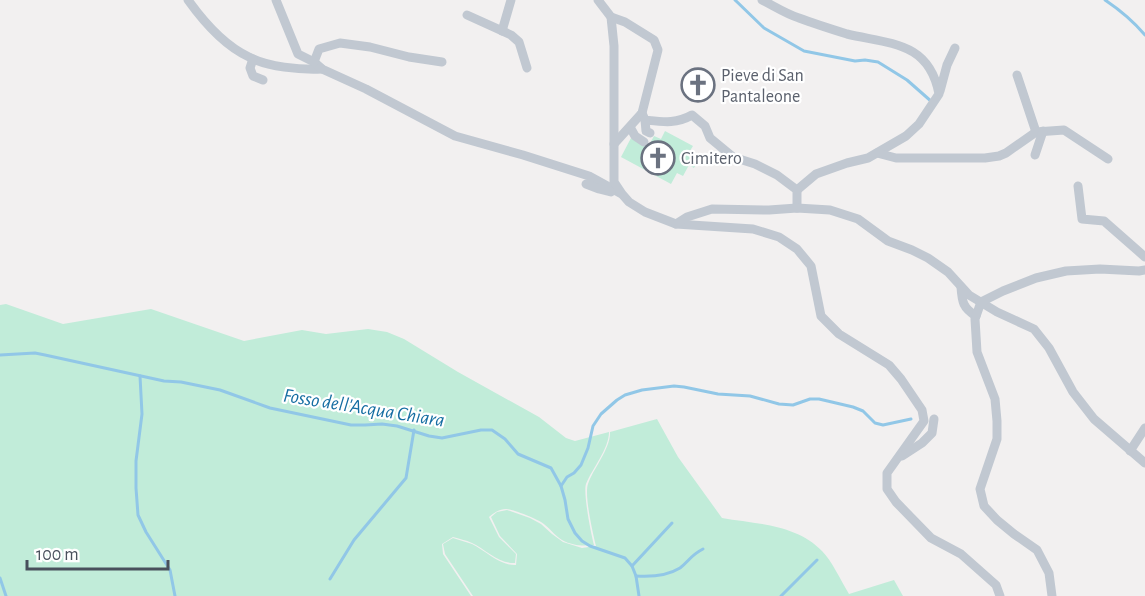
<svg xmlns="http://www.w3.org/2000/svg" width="1145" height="596" font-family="'Alegreya Sans',sans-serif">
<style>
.green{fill:#c1ecd9}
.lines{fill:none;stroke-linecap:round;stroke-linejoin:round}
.stream{stroke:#91c7e7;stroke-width:3}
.minor{stroke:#c1c8d1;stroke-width:9}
.labels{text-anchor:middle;stroke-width:4.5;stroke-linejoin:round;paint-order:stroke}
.worship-label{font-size:18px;fill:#5b616d;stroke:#fff;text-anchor:start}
.water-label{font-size:20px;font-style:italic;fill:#156da2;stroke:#fff}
</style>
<rect width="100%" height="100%" fill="#f2f0f0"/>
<g class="green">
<polygon points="665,131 693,146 688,154 698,160 694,168 689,165 683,176 677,173 671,184 621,157 631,138 648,147 654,136 661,139"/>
<path d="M6,304L63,324L151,309L244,341L302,330L326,334L368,329L387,332L404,339L458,372L539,417L566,438L575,441L609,432C609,449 592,469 586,484C583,493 591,534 594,545C583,546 573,546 562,540C554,535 549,527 541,522C535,518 512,509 506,509C499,509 494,513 489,517L499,537L516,554L515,563C499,564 485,549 472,543C466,540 459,539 453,537L442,544L443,554L471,596H0V305Z"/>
<path d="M657,419L678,457L722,518C756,524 796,524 822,551C832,561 841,581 849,594L894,580L903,596H473L445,554L443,544L453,538C459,540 466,542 472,544C486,551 500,566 516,565L517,554L500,536L491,517L497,512L507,510L530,518L541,524L552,534L563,542L582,548L596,546C593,534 584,495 588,484C593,469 611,448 610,432Z"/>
</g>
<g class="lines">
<g class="stream">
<polyline points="735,0 764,28 804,51 855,61 865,60 878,62 907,80 932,102"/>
<path d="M1105,0C1120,10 1133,21 1145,35"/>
<polyline points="0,355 35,353 45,355 164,381 181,382 220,390 270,408 351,425 365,425 382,424 397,426 429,436 442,438 481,430 492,430 505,439 518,454 551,468 561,486 565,500 568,519 575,533 582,541 590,546 625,558 632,566 636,576 639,596"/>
<polyline points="140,376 142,414 136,461 136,488 138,515 146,532 170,570 175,596"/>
<polyline points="561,486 567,477 574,473 581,465 588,448 593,426 601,414 617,400 625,395 642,390 674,386 684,387 718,394 750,396 779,404 793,405 810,399 819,399 853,407 863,411 875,423 883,425 911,419"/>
<polyline points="632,566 672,523"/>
<path d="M636,576C651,577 667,576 680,568C689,561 691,555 703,549"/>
<polyline points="0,578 6,596"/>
<polyline points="330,579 354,540 406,478 414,430"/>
<polyline points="781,596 817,560"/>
</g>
<g class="minor">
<path d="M188,0C203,21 225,46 249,57C268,67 300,70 322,69"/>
<polyline points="276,0 298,54 314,62 322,69 366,89 455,136 523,155 589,176 620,193"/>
<polyline points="598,0 611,17 614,46 614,182 622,194 629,202 645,212 676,224 753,229 779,237 797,249 811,266 821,316 839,334 889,365 901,379 922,410 924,421 887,473 887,489 896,502 931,538 961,554 996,585 1000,596"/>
<path d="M762,0C774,6 786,14 799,18C815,24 831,29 847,34C889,44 929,41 939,94L919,124L906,136L868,158L847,163L816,174L797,190"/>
<polyline points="467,15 511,35 519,42 527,68"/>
<polyline points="611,17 625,22 654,40 658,50 642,113 614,144"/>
<polyline points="502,31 511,0"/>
<polyline points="253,59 250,68 253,76 263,80"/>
<polyline points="314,62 319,49 340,43 370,47 409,57 442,62"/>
<polyline points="1017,75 1036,132"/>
<polyline points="940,91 947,65 955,48"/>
<path d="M642,113L645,120C664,122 676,124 692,115L705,126L710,138L733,157L755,164L777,175L797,190V208"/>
<polyline points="645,120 646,131 650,133"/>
<polyline points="630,127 635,136 644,142"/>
<polyline points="877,153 896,158 985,158 999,156 1006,153 1036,132 1064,130 1108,159"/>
<polyline points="1035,155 1043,131"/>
<polyline points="586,184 599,189 611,192"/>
<polyline points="1078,186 1082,219 1104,221 1145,257"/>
<polyline points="676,224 687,217 712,209 769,210 797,208 830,210 858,219 888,241 912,250 928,258 948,272 969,295 997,312 1034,329 1049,348 1073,392 1094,419 1145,463"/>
<path d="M961,287C962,302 963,308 976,316"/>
<polyline points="1130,451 1145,428"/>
<polyline points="902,456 922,443 932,433 934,419"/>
<polyline points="1052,596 1049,573 1037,550 1014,534 997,520 984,506 980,489 997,439 997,421 995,399 977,352 975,319 981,302 1003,291 1036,278 1066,271 1100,269 1139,271 1145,270"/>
</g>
</g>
<defs>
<symbol id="church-ring" viewBox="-11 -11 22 22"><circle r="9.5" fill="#fff" stroke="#6b7280" stroke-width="1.5"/><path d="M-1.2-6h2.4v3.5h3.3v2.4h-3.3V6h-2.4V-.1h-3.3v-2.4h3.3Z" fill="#6b7280"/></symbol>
</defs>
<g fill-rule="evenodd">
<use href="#church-ring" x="679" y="66" width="38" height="38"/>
<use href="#church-ring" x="639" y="139" width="38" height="38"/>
</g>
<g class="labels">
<g class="worship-label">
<text x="721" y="81">Pieve di San<tspan x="721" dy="21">Pantaleone</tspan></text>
<text x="681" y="164">Cimitero</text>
</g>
<g class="water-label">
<text transform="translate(364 407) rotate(9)" y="7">Fosso dell'Acqua Chiara</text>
</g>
</g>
<path d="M27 560v9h141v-9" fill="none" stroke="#49505c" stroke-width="3"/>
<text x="36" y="560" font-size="18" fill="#49505c" stroke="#ffffff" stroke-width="4.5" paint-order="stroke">100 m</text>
</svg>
